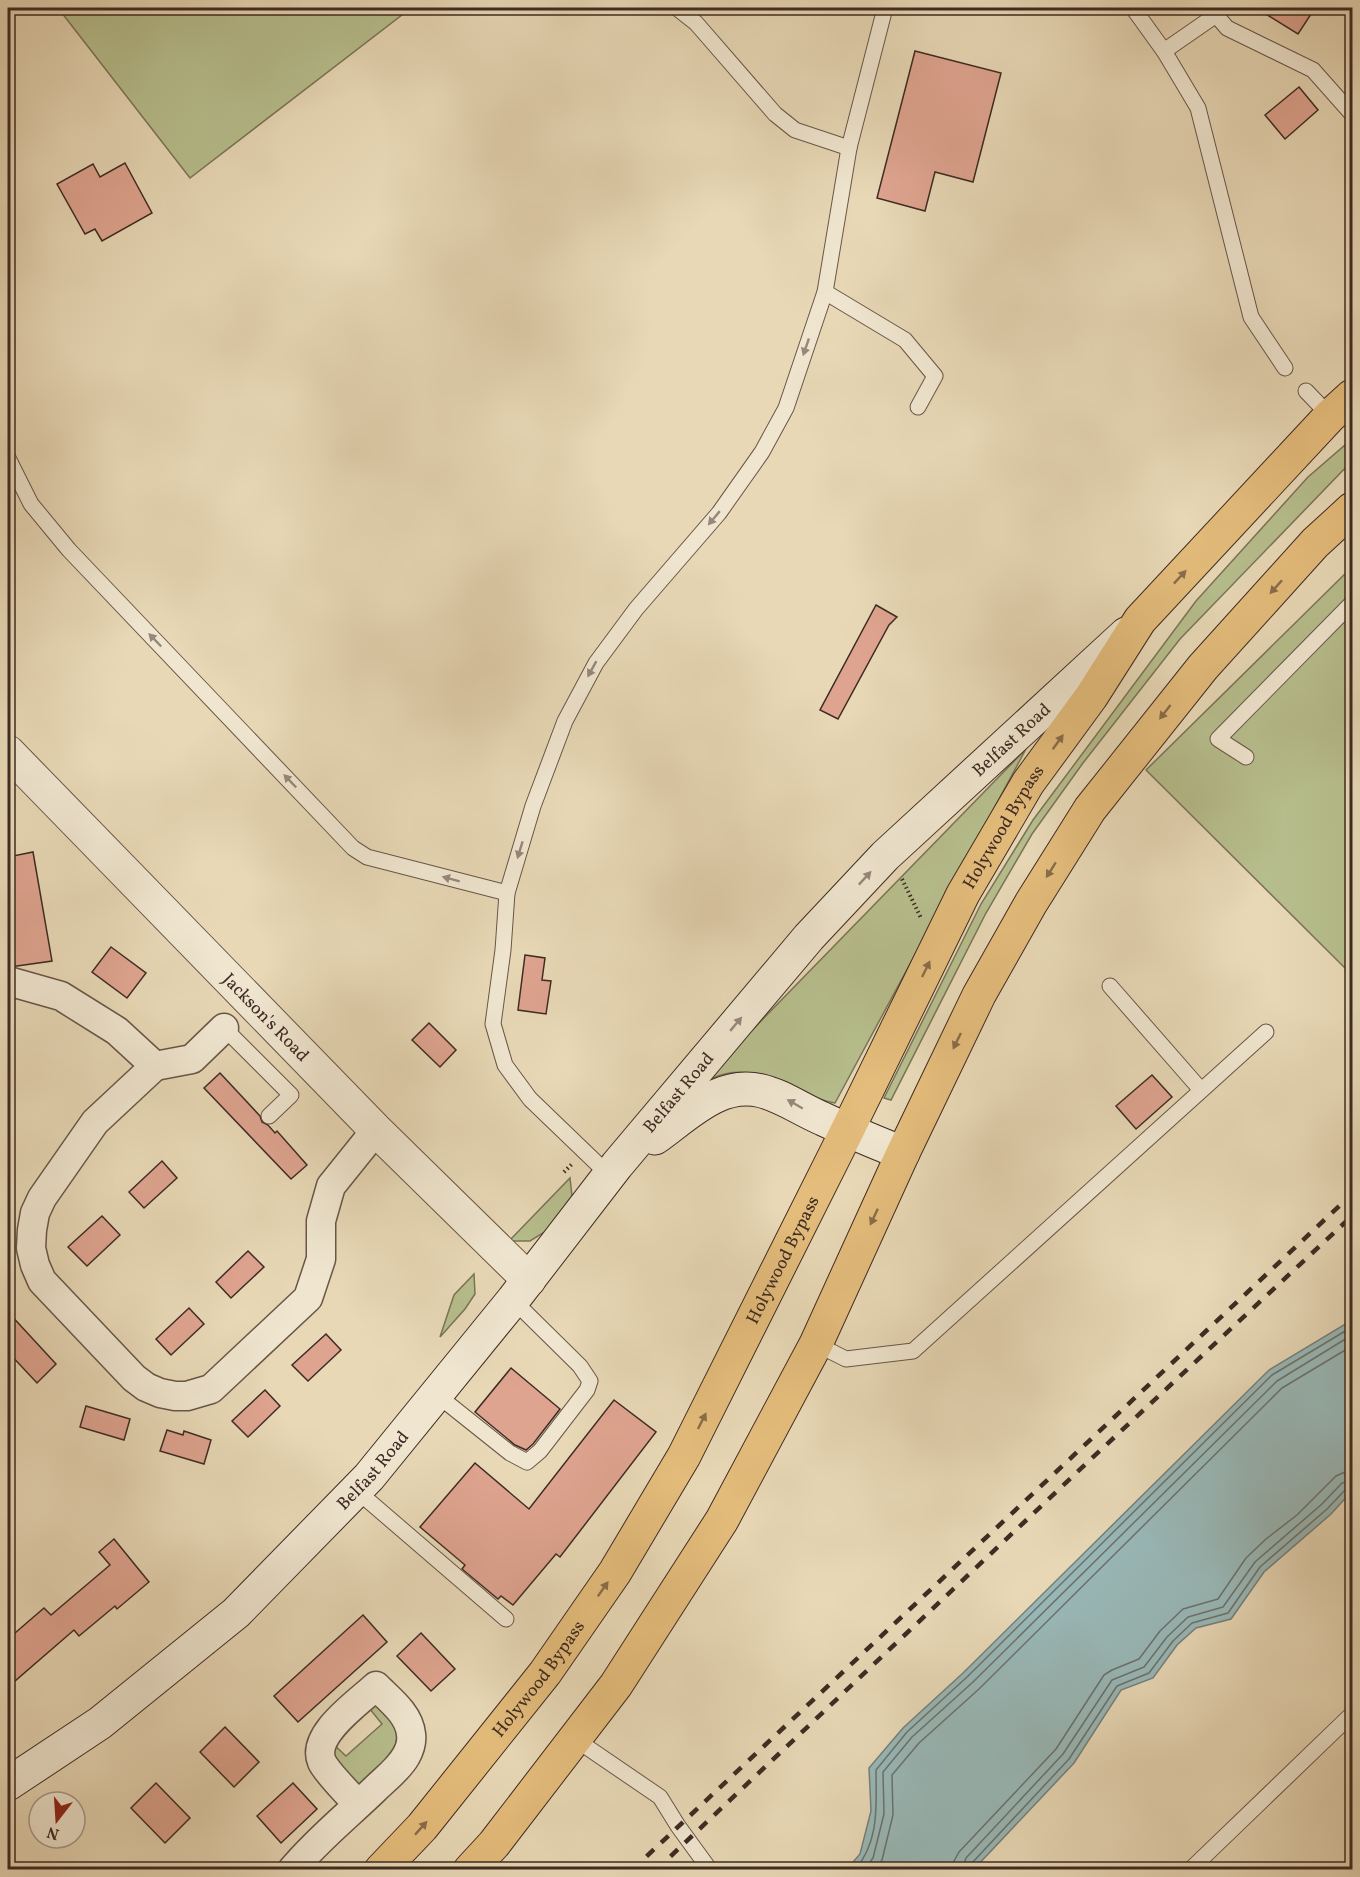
<svg xmlns="http://www.w3.org/2000/svg" width="1360" height="1877" font-family="Vollkorn,serif">
<style>
.green{fill:#b7be8d;stroke:#7a7458;stroke-width:1.5}
.water{fill:#99b8b7;stroke:#75807c;stroke-width:1.5}
.lines{fill:none;stroke-linecap:round;stroke-linejoin:round}
.shore{stroke:#6c726d;stroke-width:1.5}
.building{fill:#dfa490;stroke:#3e2b23;stroke-width:1.5}
.service-casing{stroke:#685648;stroke-width:17}
.minor-casing{stroke:#685648;stroke-width:31}
.tertiary-casing{stroke:#685648;stroke-width:35}
.secondary-casing{stroke:#3e2b23;stroke-width:35}
.trunk-casing{stroke:#3e2b23;stroke-width:35}
.path{stroke:#3e2b23;stroke-width:4;stroke-dasharray:1.5 3;stroke-linecap:butt}
.service{stroke:#f0e6d0;stroke-width:15}
.minor{stroke:#f0e6d0;stroke-width:28}
.tertiary{stroke:#f0e6d0;stroke-width:33}
.secondary{stroke:#f0e6d0;stroke-width:33}
.trunk{stroke:#e4bc7b;stroke-width:33}
.rail{stroke:#3e2b23;stroke-width:4.5;stroke-dasharray:10 10;stroke-linecap:butt}
.oneway{fill:#97887a}
.oneway2{fill:#896c4b}
.labels{text-anchor:middle;stroke-width:5;stroke-linejoin:round;paint-order:stroke}
.street-label{font-size:18px;fill:#3e2b23;stroke:#f0e6d0}
</style>
<rect width="100%" height="100%" fill="#e8d8b6"/>
<filter id="stains"><feTurbulence type="fractalNoise" baseFrequency=".00333" numOctaves="4"/><feColorMatrix values="0 0 0 0 .2 0 0 0 0 .09 0 0 0 0 .02 0 0 0 .5 -.17"/></filter>
<radialGradient id="worn" r=".72"><stop offset=".6" stop-color="#630" stop-opacity="0"/><stop offset="1" stop-color="#630" stop-opacity=".3"/></radialGradient>
<g class="green">
<polygon points="58,8 411,8 190,178"/>
<polygon points="1352,439 1352,461 1180,639 1083,763 1032,834 986,913 891,1100 884,1098 981,904 1033,820 1196,601 1308,477"/>
<polygon points="1352,567 1352,975 1146,770"/>
<path d="M1026,749L835,1103C793,1096 758,1058 713,1078C703,1083 692,1094 683,1101Z"/>
<polygon points="570,1178 572,1196 548,1230 530,1241 509,1241"/>
<polygon points="474,1274 475,1294 465,1309 440,1337 454,1295"/>
<polygon points="373,1705 380,1705 399,1720 399,1741 369,1781 356,1785 330,1756 331,1742 346,1756 382,1724 369,1708"/>
</g>
<polygon class="water" points="1352,1320 1352,1491 1331,1514 1264,1572 1231,1619 1196,1628 1177,1645 1153,1678 1121,1690 1074,1763 974,1869 847,1869 860,1854 871,1811 869,1768 903,1728 963,1673 1269,1370"/>
<g class="lines">
<g class="shore">
<path d="M855,1870C880,1840 876,1806 876,1770L907,1732L967,1677L1272,1375L1352,1327"/>
<polyline points="864,1870 873,1858 884,1814 883,1772 912,1737 973,1682 1277,1381 1352,1335"/>
<polyline points="876,1870 882,1860 893,1815 892,1775 919,1743 979,1689 1282,1388 1352,1346"/>
<polyline points="953,1870 954,1861 959,1852 1056,1749 1104,1675 1112,1670 1139,1659 1160,1631 1183,1609 1218,1599 1246,1558 1266,1539 1297,1515 1336,1476 1345,1472 1352,1471"/>
<polyline points="962,1870 966,1858 1063,1754 1112,1680 1144,1667 1167,1637 1188,1617 1223,1607 1255,1562 1322,1504 1342,1483 1352,1480"/>
<polyline points="970,1870 972,1863 1069,1759 1117,1686 1149,1673 1173,1641 1192,1623 1228,1613 1260,1567 1327,1509 1346,1489 1352,1487"/>
</g>
</g>
<g class="building">
<polygon points="1256,8 1315,8 1298,34"/>
<polygon points="915,51 1001,73 973,182 935,172 925,211 877,198"/>
<polygon points="1299,87 1318,110 1285,139 1265,115"/>
<polygon points="125,163 152,213 102,241 95,229 85,234 57,184 93,164 100,177"/>
<polygon points="876,605 897,617 889,625 838,719 820,710"/>
<polygon points="33,852 52,961 17,966 15,966 8,922 8,857"/>
<polygon points="111,947 146,973 127,998 92,972"/>
<polygon points="525,955 545,958 542,980 551,981 546,1014 518,1010"/>
<polygon points="429,1023 456,1050 440,1067 412,1040"/>
<polygon points="220,1073 260,1116 262,1122 268,1125 275,1133 277,1131 307,1165 291,1179 204,1088"/>
<polygon points="1152,1075 1172,1097 1136,1129 1116,1106"/>
<polygon points="162,1161 177,1178 144,1208 129,1192"/>
<polygon points="102,1216 120,1235 87,1266 68,1247"/>
<polygon points="248,1251 264,1267 231,1298 216,1282"/>
<polygon points="189,1308 204,1324 171,1355 156,1339"/>
<polygon points="8,1312 56,1364 37,1383 8,1352"/>
<polygon points="326,1334 341,1350 308,1381 292,1365"/>
<polygon points="511,1368 560,1409 533,1444 526,1450 515,1445 475,1412"/>
<polygon points="265,1390 280,1406 248,1437 232,1421"/>
<polygon points="614,1400 656,1432 560,1557 556,1554 513,1605 501,1596 498,1599 462,1569 465,1565 420,1527 475,1463 529,1509"/>
<polygon points="86,1406 130,1419 124,1440 80,1427"/>
<polygon points="167,1430 183,1435 184,1431 211,1440 204,1464 160,1451"/>
<polygon points="114,1539 149,1582 117,1609 115,1606 79,1636 74,1630 8,1687 8,1639 44,1608 51,1615 110,1565 99,1552"/>
<polygon points="363,1615 387,1642 298,1722 274,1696"/>
<polygon points="421,1633 455,1669 431,1691 397,1656"/>
<polygon points="225,1727 259,1762 234,1787 200,1752"/>
<polygon points="156,1783 190,1818 165,1843 131,1808"/>
<polygon points="293,1783 317,1809 281,1843 257,1816"/>
</g>
<g class="lines">
<defs>
<g id="service">
<polyline points="677,8 696,23 775,114 795,130 849,148"/>
<polyline points="1133,8 1164,51 1198,108 1251,317 1285,368"/>
<polyline points="1164,51 1216,15 1227,28 1313,70 1352,114"/>
<polyline points="825,292 905,340 935,376 918,407"/>
<polyline points="1306,391 1330,416"/>
<polyline points="8,458 31,504 69,550 353,848 367,857 507,893"/>
<polyline points="1246,757 1218,739 1352,603"/>
<polyline points="1110,986 1201,1090"/>
<polyline points="224,1028 291,1095 269,1116"/>
<polyline points="609,1175 530,1099 505,1065 493,1024 503,950 507,893 533,806 565,721 596,663 636,609 719,513 762,452 786,408 825,292 849,148 885,8"/>
<polyline points="816,1344 846,1359 913,1351 1266,1032"/>
<polyline points="436,1394 510,1453 527,1462 540,1451 587,1390 590,1381 580,1366 513,1300"/>
<polyline points="356,1490 506,1619"/>
<polyline points="575,1739 660,1797 678,1826 710,1870"/>
<polyline points="1190,1870 1352,1714"/>
</g>
<g id="minor">
<polyline points="8,981 61,996 117,1031 155,1066 95,1122 42,1198 35,1213 32,1230 31,1248 35,1265 42,1281 134,1378 146,1387 160,1393 175,1396 187,1396 211,1389 308,1298 321,1259 321,1221 331,1186 376,1130"/>
<polyline points="155,1066 192,1059 224,1028"/>
<path d="M292,1870C317,1840 347,1816 375,1789C385,1779 399,1769 406,1756C410,1749 412,1741 411,1734C409,1714 390,1700 376,1686C359,1702 310,1735 322,1762C327,1773 349,1794 358,1805"/>
</g>
<g id="tertiary">
<path id="s1" d="M8,752L376,1130L529,1280"/>
</g>
<g id="secondary">
<path d="M655,1138C675,1124 694,1106 716,1096C759,1076 786,1103 823,1119C849,1131 876,1143 903,1153"/>
<path id="s2" d="M8,1784L100,1723L236,1613L369,1477L513,1300L617,1165L809,937L885,856L1126,634"/>
</g>
<g id="trunk">
<path id="s3" d="M381,1870L422,1827L545,1673L615,1572L684,1456L847,1131L963,894L1028,783L1091,697L1140,620L1330,416L1352,396"/>
<polyline points="470,1870 494,1844 616,1685 722,1520 816,1344 903,1153 979,995 1031,903 1090,809 1203,667 1315,543 1352,509"/>
</g>
</defs>
<use href="#service" class="service-casing"/>
<use href="#minor" class="minor-casing"/>
<use href="#tertiary" class="tertiary-casing"/>
<use href="#secondary" class="secondary-casing"/>
<use href="#trunk" class="trunk-casing"/>
<g class="path">
<polyline points="902,879 921,918"/>
<polyline points="564,1172 572,1164"/>
<polyline points="1235,1870 1237,1870"/>
</g>
<use href="#service" class="service"/>
<use href="#minor" class="minor"/>
<use href="#tertiary" class="tertiary"/>
<use href="#secondary" class="secondary"/>
<use href="#trunk" class="trunk"/>
<g class="rail">
<polyline points="632,1870 1352,1194"/>
<polyline points="656,1870 1091,1459 1352,1216"/>
</g>
</g>
<defs><path id="oneway-solid" d="M-6-.8H1V-3.2L6.5 0L1 3.2V.8H-6Z" transform="scale(1.5)"/></defs>
<g class="oneway">
<use href="#oneway-solid" transform="translate(806 347) rotate(109)"/>
<use href="#oneway-solid" transform="translate(714 518) rotate(130)"/>
<use href="#oneway-solid" transform="translate(155 640) rotate(-134)"/>
<use href="#oneway-solid" transform="translate(592 669) rotate(119)"/>
<use href="#oneway-solid" transform="translate(290 781) rotate(-134)"/>
<use href="#oneway-solid" transform="translate(520 850) rotate(107)"/>
<use href="#oneway-solid" transform="translate(865 878) rotate(-47)"/>
<use href="#oneway-solid" transform="translate(451 879) rotate(-165)"/>
<use href="#oneway-solid" transform="translate(736 1024) rotate(-50)"/>
<use href="#oneway-solid" transform="translate(795 1104) rotate(-150)"/>
</g>
<g class="oneway2">
<use href="#oneway-solid" transform="translate(1180 577) rotate(-47)"/>
<use href="#oneway-solid" transform="translate(1276 587) rotate(132)"/>
<use href="#oneway-solid" transform="translate(1165 712) rotate(128)"/>
<use href="#oneway-solid" transform="translate(1058 742) rotate(-54)"/>
<use href="#oneway-solid" transform="translate(1051 870) rotate(122)"/>
<use href="#oneway-solid" transform="translate(926 969) rotate(-64)"/>
<use href="#oneway-solid" transform="translate(957 1041) rotate(116)"/>
<use href="#oneway-solid" transform="translate(874 1217) rotate(115)"/>
<use href="#oneway-solid" transform="translate(702 1421) rotate(-63)"/>
<use href="#oneway-solid" transform="translate(603 1589) rotate(-55)"/>
<use href="#oneway-solid" transform="translate(421 1828) rotate(-48)"/>
</g>
<g class="labels">
<g class="street-label">
<text dy="6" stroke="none"><textPath href="#s2" startOffset="1455">Belfast Road</textPath></text>
<text dy="6" stroke="none"><textPath href="#s3" startOffset="1220">Holywood Bypass</textPath></text>
<text dy="6" stroke="none"><textPath href="#s1" startOffset="370">Jackson's Road</textPath></text>
<text dy="6" stroke="none"><textPath href="#s2" startOffset="969">Belfast Road</textPath></text>
<text dy="6" stroke="none"><textPath href="#s3" startOffset="734">Holywood Bypass</textPath></text>
<text dy="6" stroke="none"><textPath href="#s2" startOffset="483">Belfast Road</textPath></text>
<text dy="6" stroke="none"><textPath href="#s3" startOffset="248">Holywood Bypass</textPath></text>
</g>
</g>
<rect width="1360" height="1877" fill="none" stroke="#e8d8b6" stroke-width="30"/>
<rect x="9" y="9" width="1342" height="1859" fill="none" stroke="#3e2b23" stroke-width="3"/>
<rect x="15" y="15" width="1330" height="1847" fill="none" stroke="#3e2b23" stroke-width="1.5"/>
<g transform="translate(57 1820) rotate(197)"><circle r="28" fill="#f0e6d0" stroke="#a99b8b" stroke-width="1.5"/>
<path d="M0-4.5L10 22L0 15L-10 22Z" fill="#8f2418"/>
<text y="-9" font-size="16" font-weight="bold" text-anchor="middle" fill="#3e2b23">N</text>
</g>
<rect width="100%" height="100%" filter="url(#stains)"/>
<rect width="100%" height="100%" fill="url(#worn)"/>
</svg>
